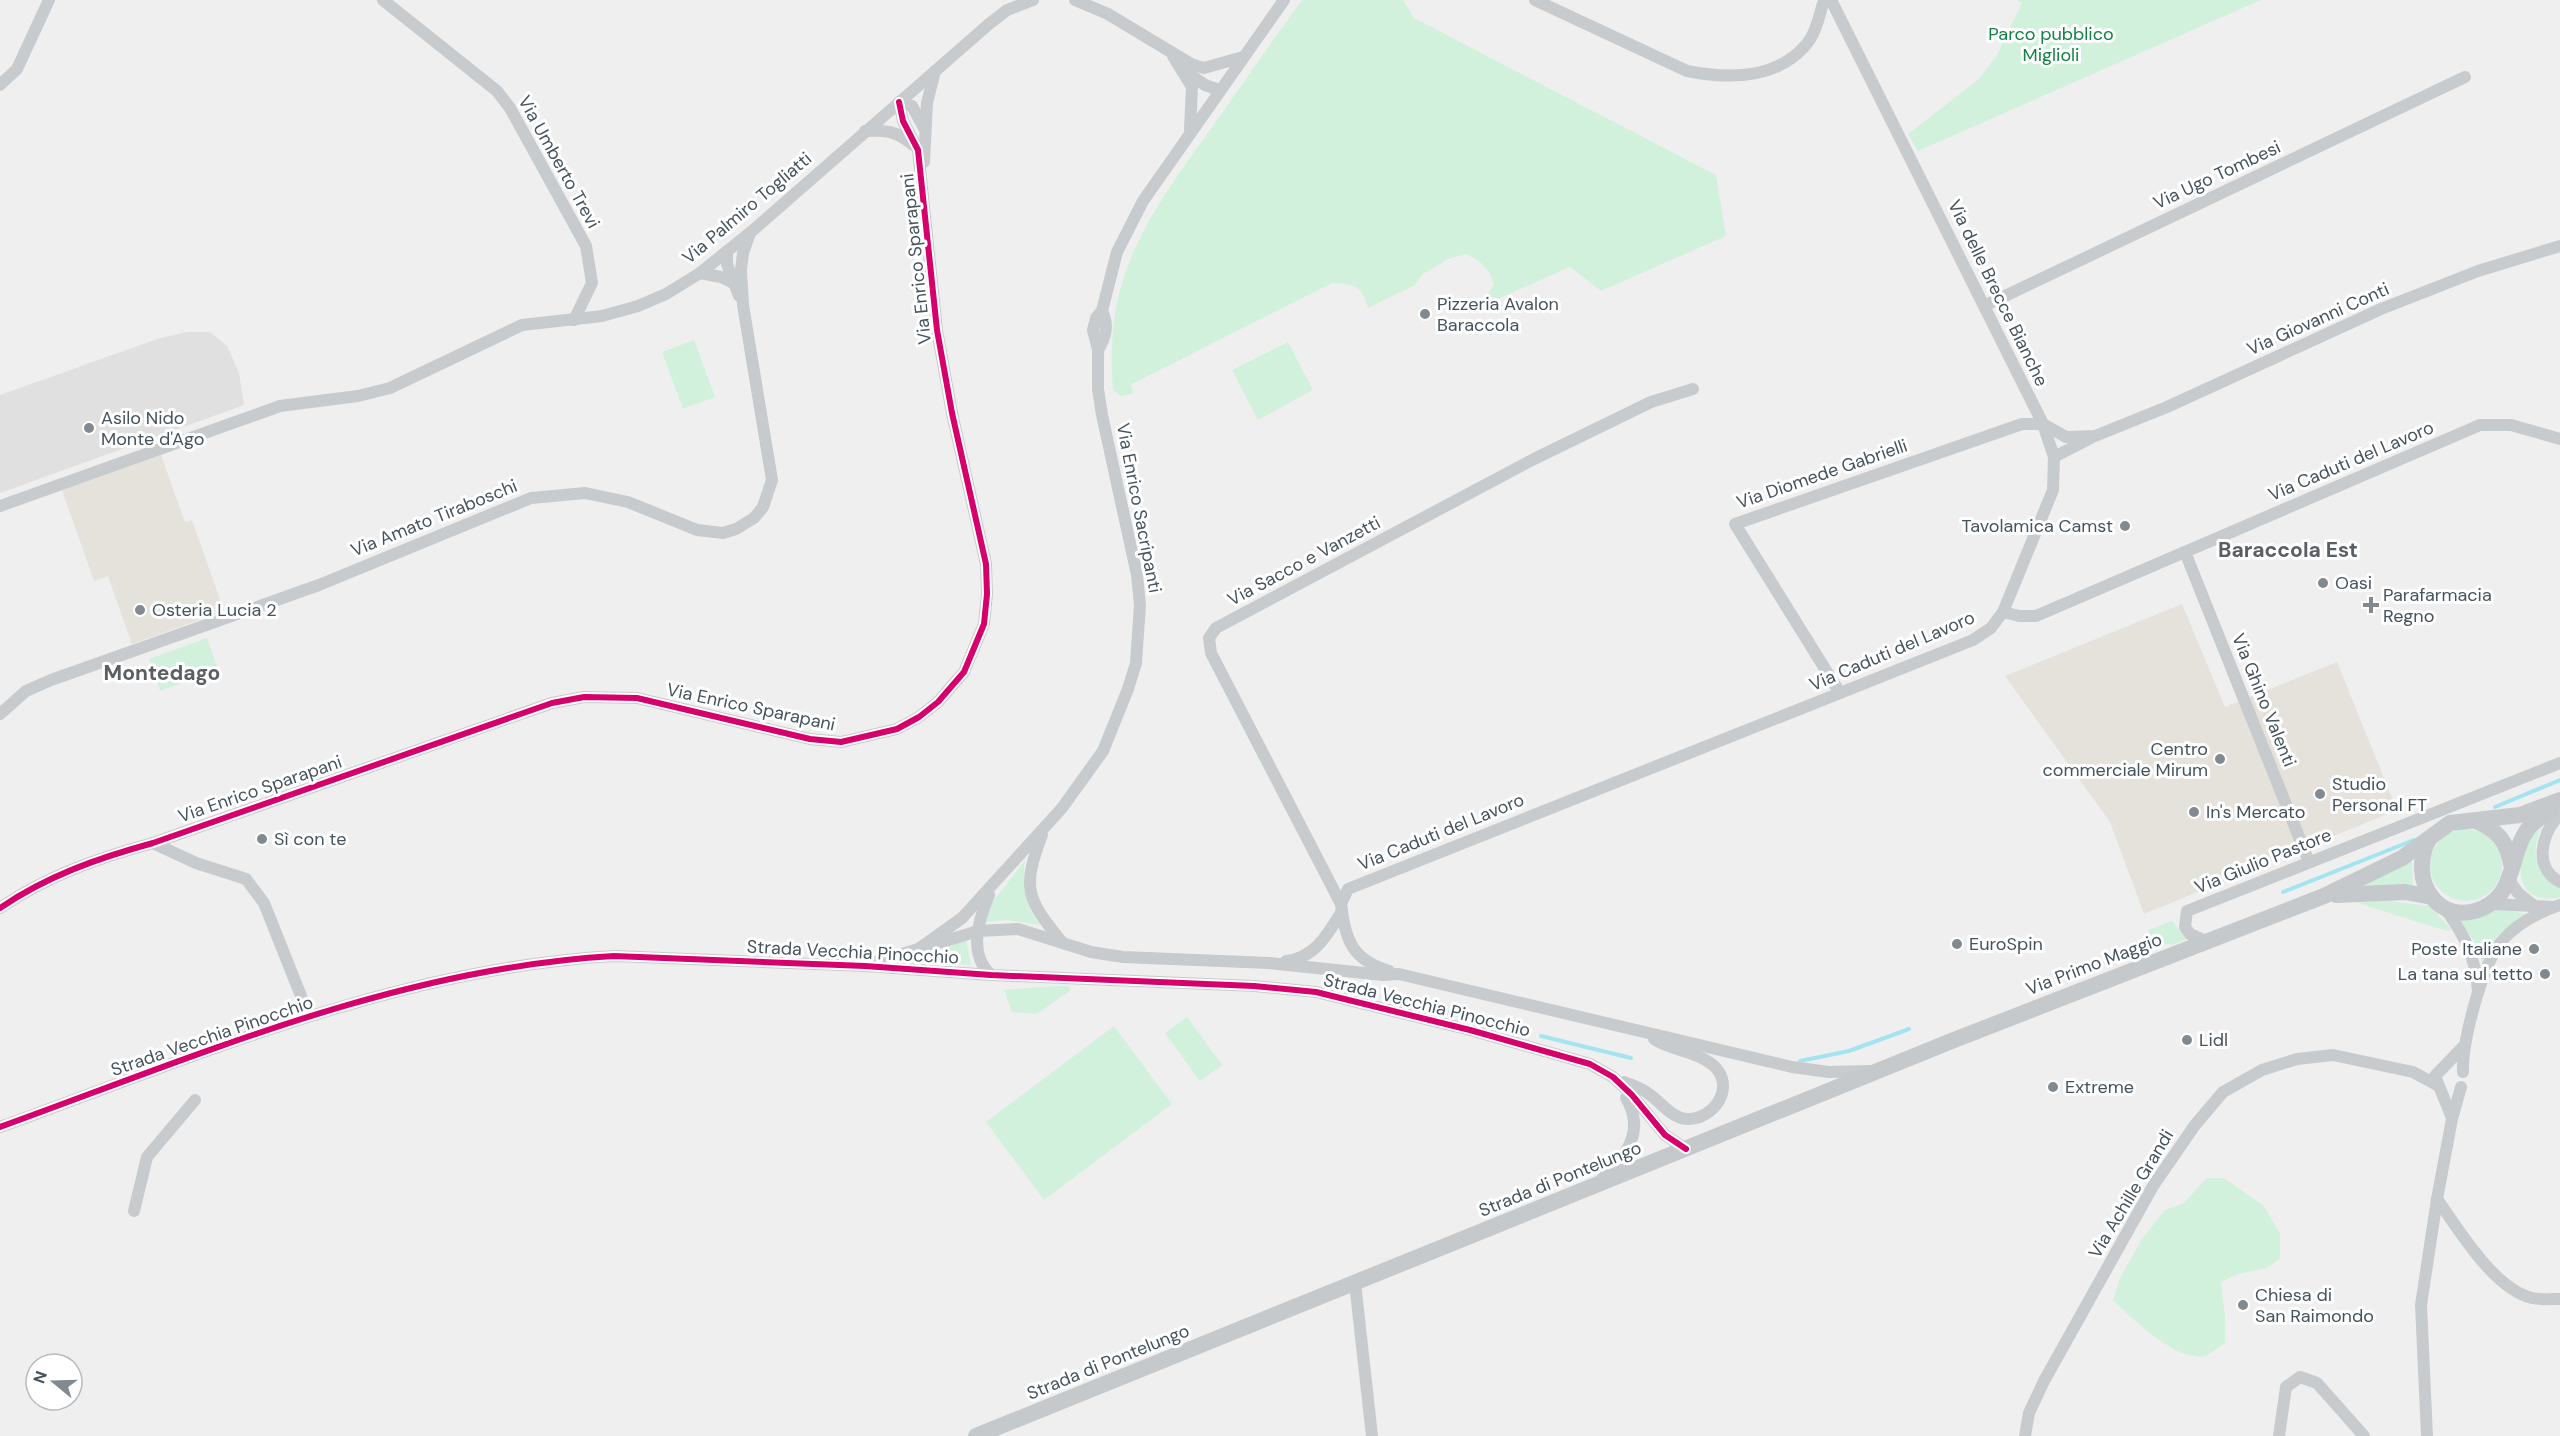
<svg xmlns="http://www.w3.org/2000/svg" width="2560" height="1436" font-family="'DM Sans',sans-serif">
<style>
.commercial{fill:#e5e2dc}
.education{fill:#e1e0e1}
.green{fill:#d2f1dc}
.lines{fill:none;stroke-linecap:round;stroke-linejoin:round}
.stream{stroke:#a4e4f0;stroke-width:4}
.minor{stroke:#c8cbce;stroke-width:12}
.major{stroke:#c5c9cc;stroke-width:16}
.cycleway-casing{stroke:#fff;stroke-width:10}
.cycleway{stroke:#d6006c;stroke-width:6}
.poi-dot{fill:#818a90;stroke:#fff;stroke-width:2}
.labels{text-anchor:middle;stroke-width:6;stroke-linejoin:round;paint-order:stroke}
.park-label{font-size:18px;fill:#118345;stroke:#fff}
.street-label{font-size:18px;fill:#45535d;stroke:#fff}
.poi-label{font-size:18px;fill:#45535d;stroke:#fff;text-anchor:start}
.quarter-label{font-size:21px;font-weight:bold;fill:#5a5f64;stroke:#fff}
</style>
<rect width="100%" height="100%" fill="#f0efef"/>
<g class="commercial">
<polygon points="161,455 185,522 192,520 224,611 132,644 108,576 94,581 62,490"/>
<polygon points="2182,604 2225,707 2337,662 2397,810 2144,914 2110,822 2005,676"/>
</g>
<polygon class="education" points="187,332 210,332 227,346 239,373 244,405 0,493 0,395 160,338"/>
<g class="green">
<path d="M1302,0H1403L1414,18L1716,175L1726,236L1601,291L1570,267L1484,305L1482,303L1494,285C1489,268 1482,261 1465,254L1448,259L1423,274L1415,285L1368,308C1362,285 1354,284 1332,283L1130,385L1134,393L1120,396L1113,390C1103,277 1147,218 1210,130C1240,87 1271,43 1302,0Z"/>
<polygon points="2017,0 2261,0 1918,151 1908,134 1979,79 1997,55 2022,3"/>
<polygon points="694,340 715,397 683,409 662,352"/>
<polygon points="1288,342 1313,390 1258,420 1232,370"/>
<polygon points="207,638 218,670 160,691 149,659"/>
<path d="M2545,821C2529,848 2533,872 2560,889V897C2522,906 2513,873 2526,843C2530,835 2539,828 2545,821Z"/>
<circle cx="2466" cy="865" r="36"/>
<path d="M1025,860C1022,886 1024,905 1040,925L1006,920L985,922L992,903Z"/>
<polygon points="2412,861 2413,887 2360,887 2412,860"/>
<polygon points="2382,900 2430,906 2451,929 2447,931 2357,903"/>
<polygon points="2501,909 2526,914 2497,936 2483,964 2474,941 2458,919 2485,915"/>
<polygon points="2172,921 2187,939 2172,945 2153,941 2148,930"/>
<polygon points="966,940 971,965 950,964 945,948"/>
<polygon points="1057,986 1068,986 1071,990 1037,1014 1012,1012 1004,990"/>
<polygon points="1187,1017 1222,1065 1200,1081 1165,1033"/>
<polygon points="1114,1026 1172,1104 1044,1200 986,1122"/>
<path d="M2207,1178H2224L2264,1206L2280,1234V1258C2259,1278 2243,1266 2221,1283L2225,1317V1343C2219,1347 2211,1354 2204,1356C2177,1362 2131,1318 2113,1300L2120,1278L2142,1239L2165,1210L2184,1203Z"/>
</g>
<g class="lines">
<g class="stream">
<polyline points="2495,807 2560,780"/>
<polyline points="2283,892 2414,840"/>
<polyline points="1426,1007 1507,1027"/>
<polyline points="1541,1036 1631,1058"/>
<polyline points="1800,1061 1849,1051 1909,1029"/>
</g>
<g class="minor">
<polyline points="383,0 497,91 510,108 586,246 592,283 574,320"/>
<polyline points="1075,0 1108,14 1191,64 1204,68 1243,57"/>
<path d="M1535,0L1687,71C1727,79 1774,80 1804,47C1816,35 1819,16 1824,0"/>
<polyline points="1173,56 1192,87 1190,129"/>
<polyline points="1186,72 1205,85 1219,90"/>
<polyline points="0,85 17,69 49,0"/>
<polyline points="899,102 912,106 925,130"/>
<path d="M865,131C886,130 897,131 913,145"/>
<polyline points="924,162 927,103 935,71"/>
<polyline points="727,252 727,264 739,296"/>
<polyline points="700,273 721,277 733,283"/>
<polyline points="1984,306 2465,77"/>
<path d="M1098,350C1106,337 1109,325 1102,311"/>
<polyline points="2054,457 2091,438"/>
<polyline points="0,506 280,406 358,396 390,388 522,325 602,316 638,306 666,294 700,273 751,232 989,24 1007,10 1033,0"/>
<polyline points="2185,552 2309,862"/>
<polyline points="2003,612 2019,616 2036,616 2480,425 2511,425 2560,439"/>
<polyline points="1840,693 1735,524 2022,424 2043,424 2066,437 2095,436 2167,407 2381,309 2478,271 2560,246"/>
<polyline points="0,714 26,691 51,680 319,585 531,498 585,493 628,502 697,530 723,533 736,529 754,518 763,507 772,480 743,305 741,270 743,253 750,233"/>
<path d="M2560,814C2542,833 2532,867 2560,882"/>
<path d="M1042,835C1022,888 1026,898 1061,941"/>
<polyline points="153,843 196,863 246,879 264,903 309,1016"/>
<polyline points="2509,880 2518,893 2533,905"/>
<path d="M989,895C978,921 968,954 991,975"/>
<polyline points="1341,904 1348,889 1973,640 1991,628 2003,612 2053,490 2054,457 2043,424 1831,0"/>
<polyline points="2492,904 2553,907"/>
<path d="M0,908C47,876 98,858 153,843L552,703L584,697L637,698L810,739L841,742L897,729L919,717L938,702L964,672L984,624L987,594L986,564L952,413L937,330L918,150L903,121L899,102"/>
<path d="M2445,908C2466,938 2475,955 2478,991"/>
<polyline points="2206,941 2190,934 2185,927 2187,911 2560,763"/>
<polyline points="920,948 962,918 1062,808 1103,751 1128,689 1136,663 1140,605 1137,575 1102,415 1098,389 1098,350 1093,330 1096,318 1102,311 1117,252 1143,201 1284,0"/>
<path d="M1286,961C1315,958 1328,934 1342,911"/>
<polyline points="872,963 978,931 1018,929 1091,952 1123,957 1269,963 1383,975 1399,974 1792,1067 1829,1072 1869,1071"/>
<path d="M1389,971C1353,960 1345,941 1341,904L1211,653L1209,638L1216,628L1534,459L1651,402L1693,389"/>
<path d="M2463,1072C2462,1042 2481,970 2499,945C2512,926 2539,912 2560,905"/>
<path d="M1624,1082C1632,1085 1642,1088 1649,1094C1661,1102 1671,1118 1687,1119C1714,1120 1737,1086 1713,1065C1696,1051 1672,1051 1654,1039"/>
<polyline points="2452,1118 2435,1076 2463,1047"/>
<path d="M0,1127C199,1055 400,968 614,956L865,966L991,975L1254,986L1316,992L1470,1030L1590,1064L1613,1077L1632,1095L1665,1135L1686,1149"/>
<path d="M1600,1181C1624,1157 1647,1133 1626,1098"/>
<path d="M2437,1199C2458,1229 2494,1289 2532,1298C2540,1300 2551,1299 2560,1299"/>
<polyline points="134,1211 147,1157 195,1100"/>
<polyline points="1355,1283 1372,1436"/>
<polyline points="2025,1436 2029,1413 2044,1381 2153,1186 2195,1125 2223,1092 2262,1070 2297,1059 2333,1055 2413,1072 2437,1085"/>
<polyline points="2279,1436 2286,1387 2300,1377 2317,1383 2364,1436"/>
<polyline points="2427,1436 2421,1305 2437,1199 2452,1119 2461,1087"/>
</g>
<g class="major">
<path d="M2476,821C2497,830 2507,841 2511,864"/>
<path d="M2429,839C2407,880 2439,928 2483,908C2518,893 2508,849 2532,824C2537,819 2545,815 2551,811"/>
<polyline points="2336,895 2405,892 2432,897"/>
<polyline points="976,1436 1954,1040 2324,896 2402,858 2450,823 2520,815 2560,800"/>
</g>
<defs>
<g id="cycleway">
<path d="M0,908C47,876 98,858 153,843L552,703L584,697L637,698L810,739L841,742L897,729L919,717L938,702L964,672L984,624L987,594L986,564L952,413L937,330L918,150L903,121L899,102"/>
<path d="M0,1127C199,1055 400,968 614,956L865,966L991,975L1254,986L1316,992L1470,1030L1590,1064L1613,1077L1632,1095L1665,1135L1686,1149"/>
</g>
</defs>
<use href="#cycleway" class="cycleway-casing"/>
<use href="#cycleway" class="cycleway"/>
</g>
<g class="poi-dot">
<circle cx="1425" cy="314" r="6"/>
<circle cx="89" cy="428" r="6"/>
<circle cx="2125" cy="526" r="6"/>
<circle cx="2323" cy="583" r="6"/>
<path d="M2368 596h6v6h6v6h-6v6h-6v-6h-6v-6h6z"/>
<circle cx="140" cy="610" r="6"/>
<circle cx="2220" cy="759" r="6"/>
<circle cx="2320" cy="794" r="6"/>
<circle cx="2194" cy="812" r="6"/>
<circle cx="262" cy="839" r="6"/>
<circle cx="1957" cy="944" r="6"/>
<circle cx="2534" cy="949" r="6"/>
<circle cx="2545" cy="974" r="6"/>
<circle cx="2187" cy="1040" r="6"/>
<circle cx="2053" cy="1087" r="6"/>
<circle cx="2243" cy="1305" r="6"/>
</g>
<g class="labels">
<g class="park-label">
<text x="2051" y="40">Parco pubblico<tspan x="2051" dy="21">Miglioli</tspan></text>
</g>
<g class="street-label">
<text transform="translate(559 162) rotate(61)" y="6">Via Umberto Trevi</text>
<text transform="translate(2217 175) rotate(-25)" y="6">Via Ugo Tombesi</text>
<text transform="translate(747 208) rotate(-40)" y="6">Via Palmiro Togliatti</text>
<text transform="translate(916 259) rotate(-96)" y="6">Via Enrico Sparapani</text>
<text transform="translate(1998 293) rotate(64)" y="6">Via delle Brecce Bianche</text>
<text transform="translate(2318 319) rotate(-24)" y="6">Via Giovanni Conti</text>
<text transform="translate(2351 461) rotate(-23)" y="6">Via Caduti del Lavoro</text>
<text transform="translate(1822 474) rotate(-19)" y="6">Via Diomede Gabrielli</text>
<text transform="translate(1139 508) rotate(79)" y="6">Via Enrico Sacripanti</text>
<text transform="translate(434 518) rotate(-22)" y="6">Via Amato Tiraboschi</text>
<text transform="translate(1304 561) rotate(-28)" y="6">Via Sacco e Vanzetti</text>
<text transform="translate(1892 651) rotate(-23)" y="6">Via Caduti del Lavoro</text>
<text transform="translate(2264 700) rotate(68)" y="6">Via Ghino Valenti</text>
<text transform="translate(751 707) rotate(12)" y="6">Via Enrico Sparapani</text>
<text transform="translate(260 789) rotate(-19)" y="6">Via Enrico Sparapani</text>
<text transform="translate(1441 832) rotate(-22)" y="6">Via Caduti del Lavoro</text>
<text transform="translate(2263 861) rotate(-22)" y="6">Via Giulio Pastore</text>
<text transform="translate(853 952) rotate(3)" y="6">Strada Vecchia Pinocchio</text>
<text transform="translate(2094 964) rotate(-21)" y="6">Via Primo Maggio</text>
<text transform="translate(1427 1005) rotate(14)" y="6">Strada Vecchia Pinocchio</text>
<text transform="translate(212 1036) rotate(-19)" y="6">Strada Vecchia Pinocchio</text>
<text transform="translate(1560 1179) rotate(-22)" y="6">Strada di Pontelungo</text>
<text transform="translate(2131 1194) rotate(-59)" y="6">Via Achille Grandi</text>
<text transform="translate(1108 1362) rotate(-22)" y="6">Strada di Pontelungo</text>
</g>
<g class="poi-label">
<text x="1437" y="310">Pizzeria Avalon<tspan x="1437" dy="21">Baraccola</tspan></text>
<text x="101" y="424">Asilo Nido<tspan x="101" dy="21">Monte d'Ago</tspan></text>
<text x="2113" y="532" text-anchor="end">Tavolamica Camst</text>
<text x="2335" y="589">Oasi</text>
<text x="2383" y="601">Parafarmacia<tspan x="2383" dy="21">Regno</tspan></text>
<text x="152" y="616">Osteria Lucia 2</text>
<text x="2208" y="755" text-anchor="end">Centro<tspan x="2208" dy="21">commerciale Mirum</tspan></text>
<text x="2332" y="790">Studio<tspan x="2332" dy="21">Personal FT</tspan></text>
<text x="2206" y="818">In's Mercato</text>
<text x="274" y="845">Sì con te</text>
<text x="1969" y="950">EuroSpin</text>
<text x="2522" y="955" text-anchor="end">Poste Italiane</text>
<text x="2533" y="980" text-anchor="end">La tana sul tetto</text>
<text x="2199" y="1046">Lidl</text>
<text x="2065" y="1093">Extreme</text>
<text x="2255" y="1301">Chiesa di<tspan x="2255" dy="21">San Raimondo</tspan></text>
</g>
<g class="quarter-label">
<text x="2288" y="557">Baraccola Est</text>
<text x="162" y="680">Montedago</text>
</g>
</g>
<g transform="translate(54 1382) rotate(289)"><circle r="28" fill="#ffffff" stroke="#b5babe" stroke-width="1.5"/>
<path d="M0-4.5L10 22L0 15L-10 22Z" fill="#818a90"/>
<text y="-9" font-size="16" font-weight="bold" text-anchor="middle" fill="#45535d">N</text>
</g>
</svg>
